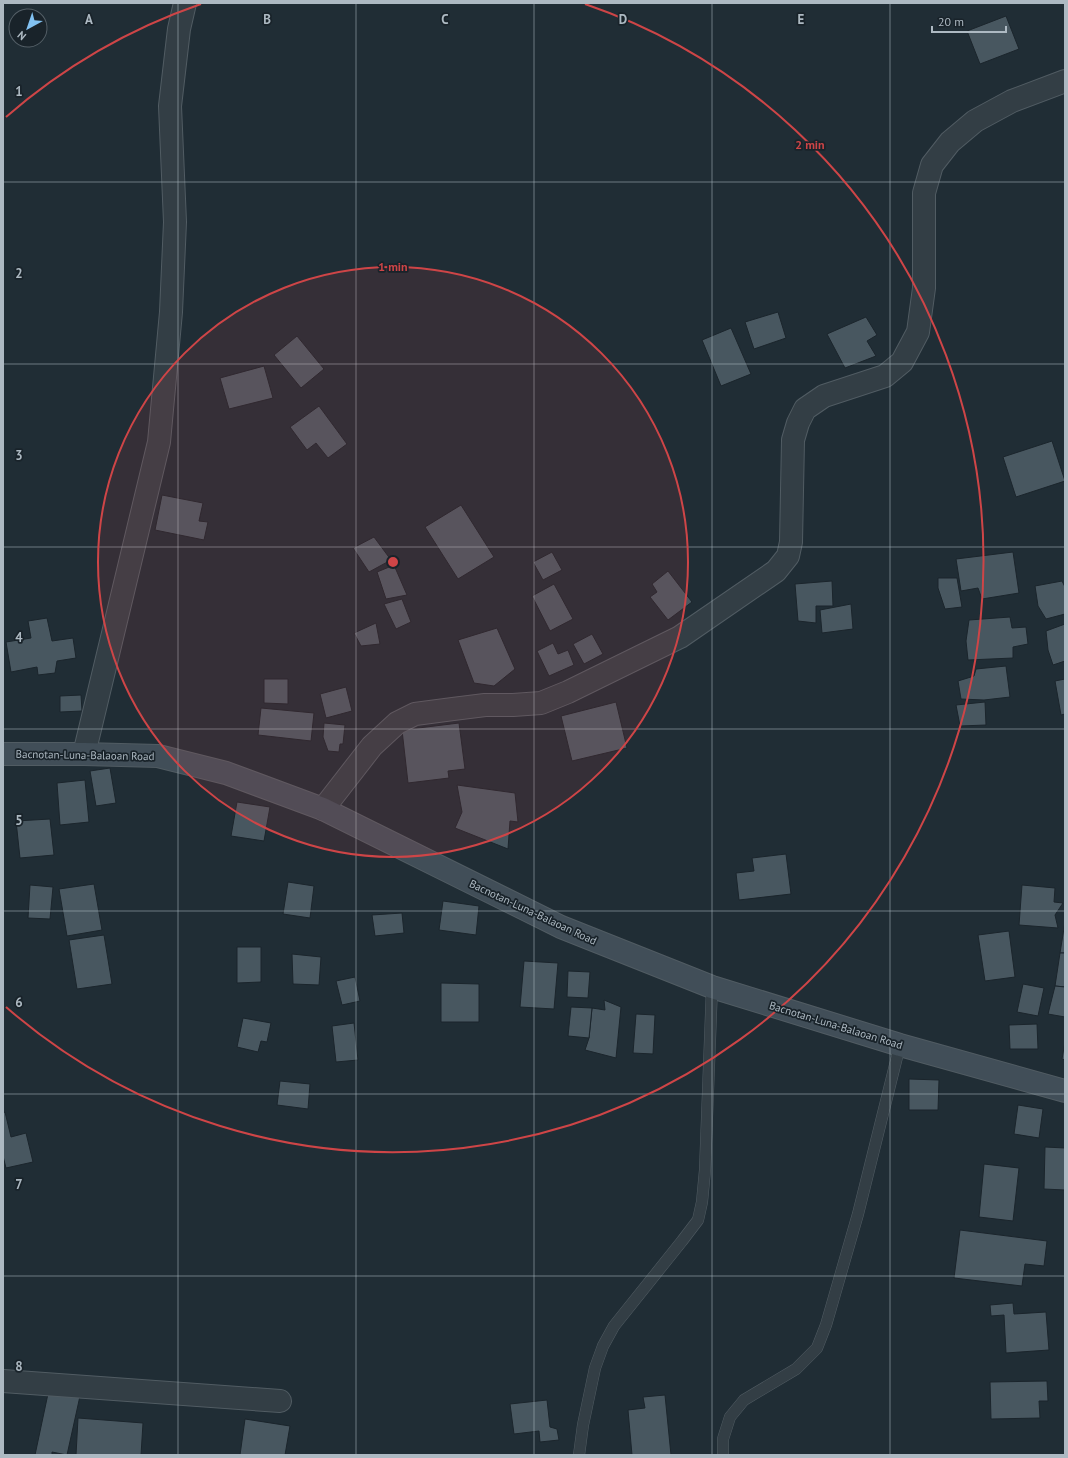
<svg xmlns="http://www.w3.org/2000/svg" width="1068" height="1458" font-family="'PT Sans',sans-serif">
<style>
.building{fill:#485760;stroke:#1b252c}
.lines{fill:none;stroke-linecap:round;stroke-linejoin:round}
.service-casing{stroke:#515c63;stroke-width:12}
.minor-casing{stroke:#515c63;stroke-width:24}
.tertiary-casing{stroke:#515c63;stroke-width:24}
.secondary-casing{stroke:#515c63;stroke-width:24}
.service{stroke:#333e45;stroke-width:11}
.minor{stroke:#333e45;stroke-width:22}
.tertiary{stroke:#333e45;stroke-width:22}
.secondary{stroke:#414e58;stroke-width:22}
.grid{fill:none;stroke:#adb9c2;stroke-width:1;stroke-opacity:0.55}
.ring{fill:none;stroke:#ce4547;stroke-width:2}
.labels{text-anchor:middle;stroke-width:3.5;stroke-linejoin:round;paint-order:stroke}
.street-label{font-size:11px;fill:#adb9c2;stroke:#19232a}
.grid-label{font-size:13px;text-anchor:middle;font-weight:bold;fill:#adb9c2;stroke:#19232a;stroke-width:3.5;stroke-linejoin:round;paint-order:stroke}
.centre{fill:#ce4547;stroke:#19232a;stroke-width:2}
.ring-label{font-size:12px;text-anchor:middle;font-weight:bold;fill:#ce4547;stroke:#19232a;stroke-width:3.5;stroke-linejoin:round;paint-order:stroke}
</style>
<rect width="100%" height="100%" fill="#202d35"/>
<g class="building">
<polygon points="1006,16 1019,49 980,64 967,31"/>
<polygon points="778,312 786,338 754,349 745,322"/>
<polygon points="866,317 877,335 867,341 876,356 845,368 827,334"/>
<polygon points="731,328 751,374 721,386 702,340"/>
<polygon points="297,336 324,369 301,388 274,355"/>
<polygon points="264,366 273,398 229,409 220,378"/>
<polygon points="319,406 347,444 328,458 316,443 307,450 290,427"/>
<polygon points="1052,441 1065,481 1016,497 1003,457"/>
<polygon points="162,495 203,503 199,521 208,522 204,540 155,530"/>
<polygon points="461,505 494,557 458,579 425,527"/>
<polygon points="374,537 391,560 369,572 353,548"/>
<polygon points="552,552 562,570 543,580 533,562"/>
<polygon points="1013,552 1019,593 982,599 978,588 961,591 956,559"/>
<polygon points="394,565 407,595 386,599 377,572"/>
<polygon points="668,571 692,602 668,620 650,597 657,592 652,584"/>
<polygon points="938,578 957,578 962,607 945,609 938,588"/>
<polygon points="832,581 833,606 816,606 816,623 798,621 795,584"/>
<polygon points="1062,581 1065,587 1065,614 1046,619 1038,606 1035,586"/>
<polygon points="554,584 573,619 550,631 532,596"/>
<polygon points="402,599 411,622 396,629 384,604"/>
<polygon points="851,604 853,629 822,633 820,610"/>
<polygon points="1010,617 1012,628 1026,627 1028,644 1013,647 1013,658 968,660 966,641 969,620"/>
<polygon points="47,618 52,641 73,638 76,658 57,661 55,673 38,675 37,667 11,672 6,642 31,638 28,621"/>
<polygon points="376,623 380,644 361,646 354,633"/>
<polygon points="1065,624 1065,661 1053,665 1048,650 1046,631"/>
<polygon points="497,628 515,669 494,686 474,683 458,640"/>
<polygon points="592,634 603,654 584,664 573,644"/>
<polygon points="553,643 558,654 568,650 574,665 549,676 537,651"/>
<polygon points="1006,666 1010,697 984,700 961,699 958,681 974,676 976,669"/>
<polygon points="264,679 288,679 288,704 264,703"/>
<polygon points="1065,679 1065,714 1061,715 1055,681"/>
<polygon points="346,687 352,711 326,718 320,694"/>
<polygon points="81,695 82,711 60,712 60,696"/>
<polygon points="616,702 627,748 572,761 561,716"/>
<polygon points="985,702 986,725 960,726 956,705"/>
<polygon points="261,708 314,713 311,741 258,735"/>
<polygon points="324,723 345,725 343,744 340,744 339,752 328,751 323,737"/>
<polygon points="459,723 465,769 448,771 449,778 408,783 402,730"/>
<polygon points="110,768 116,803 96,806 90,771"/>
<polygon points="85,780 89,822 60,825 57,783"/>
<polygon points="457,785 515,793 518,822 510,821 508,849 455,828 462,812"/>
<polygon points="237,802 270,807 264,841 231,836"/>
<polygon points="50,819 54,855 20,858 16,821"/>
<polygon points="786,854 791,894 739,900 736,873 754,871 752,858"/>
<polygon points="288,882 314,886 310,918 283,914"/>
<polygon points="94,884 102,930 67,936 59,889"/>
<polygon points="30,885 53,887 50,919 28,918"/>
<polygon points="1022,885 1055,888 1054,902 1063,903 1055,915 1058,928 1019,925"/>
<polygon points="443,901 479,906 476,935 439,930"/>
<polygon points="402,913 404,933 375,936 372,915"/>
<polygon points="1065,922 1065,953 1060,953"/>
<polygon points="1009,931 1015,977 985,981 978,935"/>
<polygon points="104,935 112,984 77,989 69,940"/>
<polygon points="237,947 261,947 261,982 237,983"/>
<polygon points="1060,953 1065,953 1065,987 1055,986"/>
<polygon points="292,954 321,957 319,985 293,984"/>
<polygon points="524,961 558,963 554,1009 520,1007"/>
<polygon points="568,971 590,972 588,998 567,997"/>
<polygon points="355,977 360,1001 342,1005 336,981"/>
<polygon points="441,983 479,984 479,1022 441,1022"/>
<polygon points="1023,984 1044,988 1038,1016 1017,1012"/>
<polygon points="1055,986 1065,987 1065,1017 1048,1014"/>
<polygon points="604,1000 621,1007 616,1058 585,1050 589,1038 592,1008 605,1010"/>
<polygon points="571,1007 592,1008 589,1038 568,1036"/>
<polygon points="636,1014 655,1015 653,1054 633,1053"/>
<polygon points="243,1018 271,1023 267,1042 261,1041 258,1052 237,1047"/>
<polygon points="354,1023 358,1060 336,1062 332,1026"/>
<polygon points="1037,1024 1038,1049 1010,1049 1009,1025"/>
<polygon points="1065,1042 1065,1060 1062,1059"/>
<polygon points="909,1079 939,1080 938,1110 909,1110"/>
<polygon points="280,1081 310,1084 308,1109 277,1105"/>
<polygon points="1018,1105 1043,1109 1039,1138 1014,1134"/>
<polygon points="5,1112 11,1137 26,1133 33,1162 6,1168 3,1156 3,1113"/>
<polygon points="1045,1147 1065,1148 1065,1190 1044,1189"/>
<polygon points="984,1164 1019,1168 1013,1221 979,1217"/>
<polygon points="960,1230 1047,1241 1044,1266 1025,1264 1022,1286 954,1278"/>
<polygon points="1013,1303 1014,1314 1046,1312 1049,1350 1006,1353 1004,1315 991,1316 990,1305"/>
<polygon points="1047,1381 1048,1401 1039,1401 1040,1418 991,1419 990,1382"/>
<polygon points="49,1389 80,1396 67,1455 52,1452 52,1455 35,1455"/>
<polygon points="665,1395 671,1455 632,1455 628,1410 645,1408 643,1397"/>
<polygon points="547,1400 550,1427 557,1429 559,1440 540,1442 539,1431 514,1434 510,1404"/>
<polygon points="78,1418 143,1423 141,1455 76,1455"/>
<polygon points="245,1419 290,1426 285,1455 240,1455"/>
</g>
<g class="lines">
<defs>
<g id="service">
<polyline points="579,1455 583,1425 595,1368 603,1346 614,1326 682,1241 698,1220 702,1202 705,1170 712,987"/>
<polyline points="723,1455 723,1439 730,1417 744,1400 796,1369 817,1348 826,1325 858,1214 900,1045"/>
</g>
<g id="minor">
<polyline points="323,809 372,746 397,723 415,714 453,709 485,705 513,705 541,703 568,692 680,637 776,571 788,556 791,542 793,440 798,423 805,409 824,396 885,376 902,362 918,332 924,288 924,193 932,165 950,142 975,121 1012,101 1065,81"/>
<polyline points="3,1381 280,1401"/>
</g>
<polyline id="tertiary" points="84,754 159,442 171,312 175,222 170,106 179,29 185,3"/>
<polyline id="secondary" points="3,754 84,754 158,756 226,773 323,809 561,927 712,987 900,1045 1065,1091"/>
</defs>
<use href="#service" class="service-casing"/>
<use href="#minor" class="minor-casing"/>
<use href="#tertiary" class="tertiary-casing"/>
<use href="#secondary" class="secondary-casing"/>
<use href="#service" class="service"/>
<use href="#minor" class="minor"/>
<use href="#tertiary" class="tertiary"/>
<use href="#secondary" class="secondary"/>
</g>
<path class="grid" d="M178,3V1455M356,3V1455M534,3V1455M712,3V1455M890,3V1455M3,182H1065M3,364H1065M3,547H1065M3,729H1065M3,911H1065M3,1094H1065M3,1276H1065"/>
<circle cx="393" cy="562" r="295" fill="#ce4547" fill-opacity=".12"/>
<g class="ring">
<circle cx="393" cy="562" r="295"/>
<path d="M6 117A590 590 0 0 1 201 4M585 4A590 590 0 1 1 6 1007"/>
</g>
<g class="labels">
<g class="street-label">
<text transform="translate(85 755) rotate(1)" y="4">Bacnotan-Luna-Balaoan Road</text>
<text transform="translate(533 912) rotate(25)" y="4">Bacnotan-Luna-Balaoan Road</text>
<text transform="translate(836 1025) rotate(17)" y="4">Bacnotan-Luna-Balaoan Road</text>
</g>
</g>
<g class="grid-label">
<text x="89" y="24">A</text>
<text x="267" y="24">B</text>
<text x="445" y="24">C</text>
<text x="623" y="24">D</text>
<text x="801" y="24">E</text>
<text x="19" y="96">1</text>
<text x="19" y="278">2</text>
<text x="19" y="460">3</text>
<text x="19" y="642">4</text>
<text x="19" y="825">5</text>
<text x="19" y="1007">6</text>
<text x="19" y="1189">7</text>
<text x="19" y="1371">8</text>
</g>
<circle cx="393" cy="562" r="6" class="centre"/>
<g class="ring-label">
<text x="810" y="149">2 min</text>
<text x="393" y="271">1 min</text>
</g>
<rect width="1068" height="1458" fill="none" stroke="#adb9c2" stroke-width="8"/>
<g transform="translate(28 28) rotate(220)"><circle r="19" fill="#19232a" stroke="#545f67"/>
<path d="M0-3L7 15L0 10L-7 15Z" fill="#82c2f2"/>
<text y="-6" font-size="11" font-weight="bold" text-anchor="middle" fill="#adb9c2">N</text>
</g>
<path d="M932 26v6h74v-6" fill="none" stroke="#adb9c2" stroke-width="2"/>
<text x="938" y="26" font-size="12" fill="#adb9c2" stroke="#19232a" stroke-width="3" paint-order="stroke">20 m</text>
</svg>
